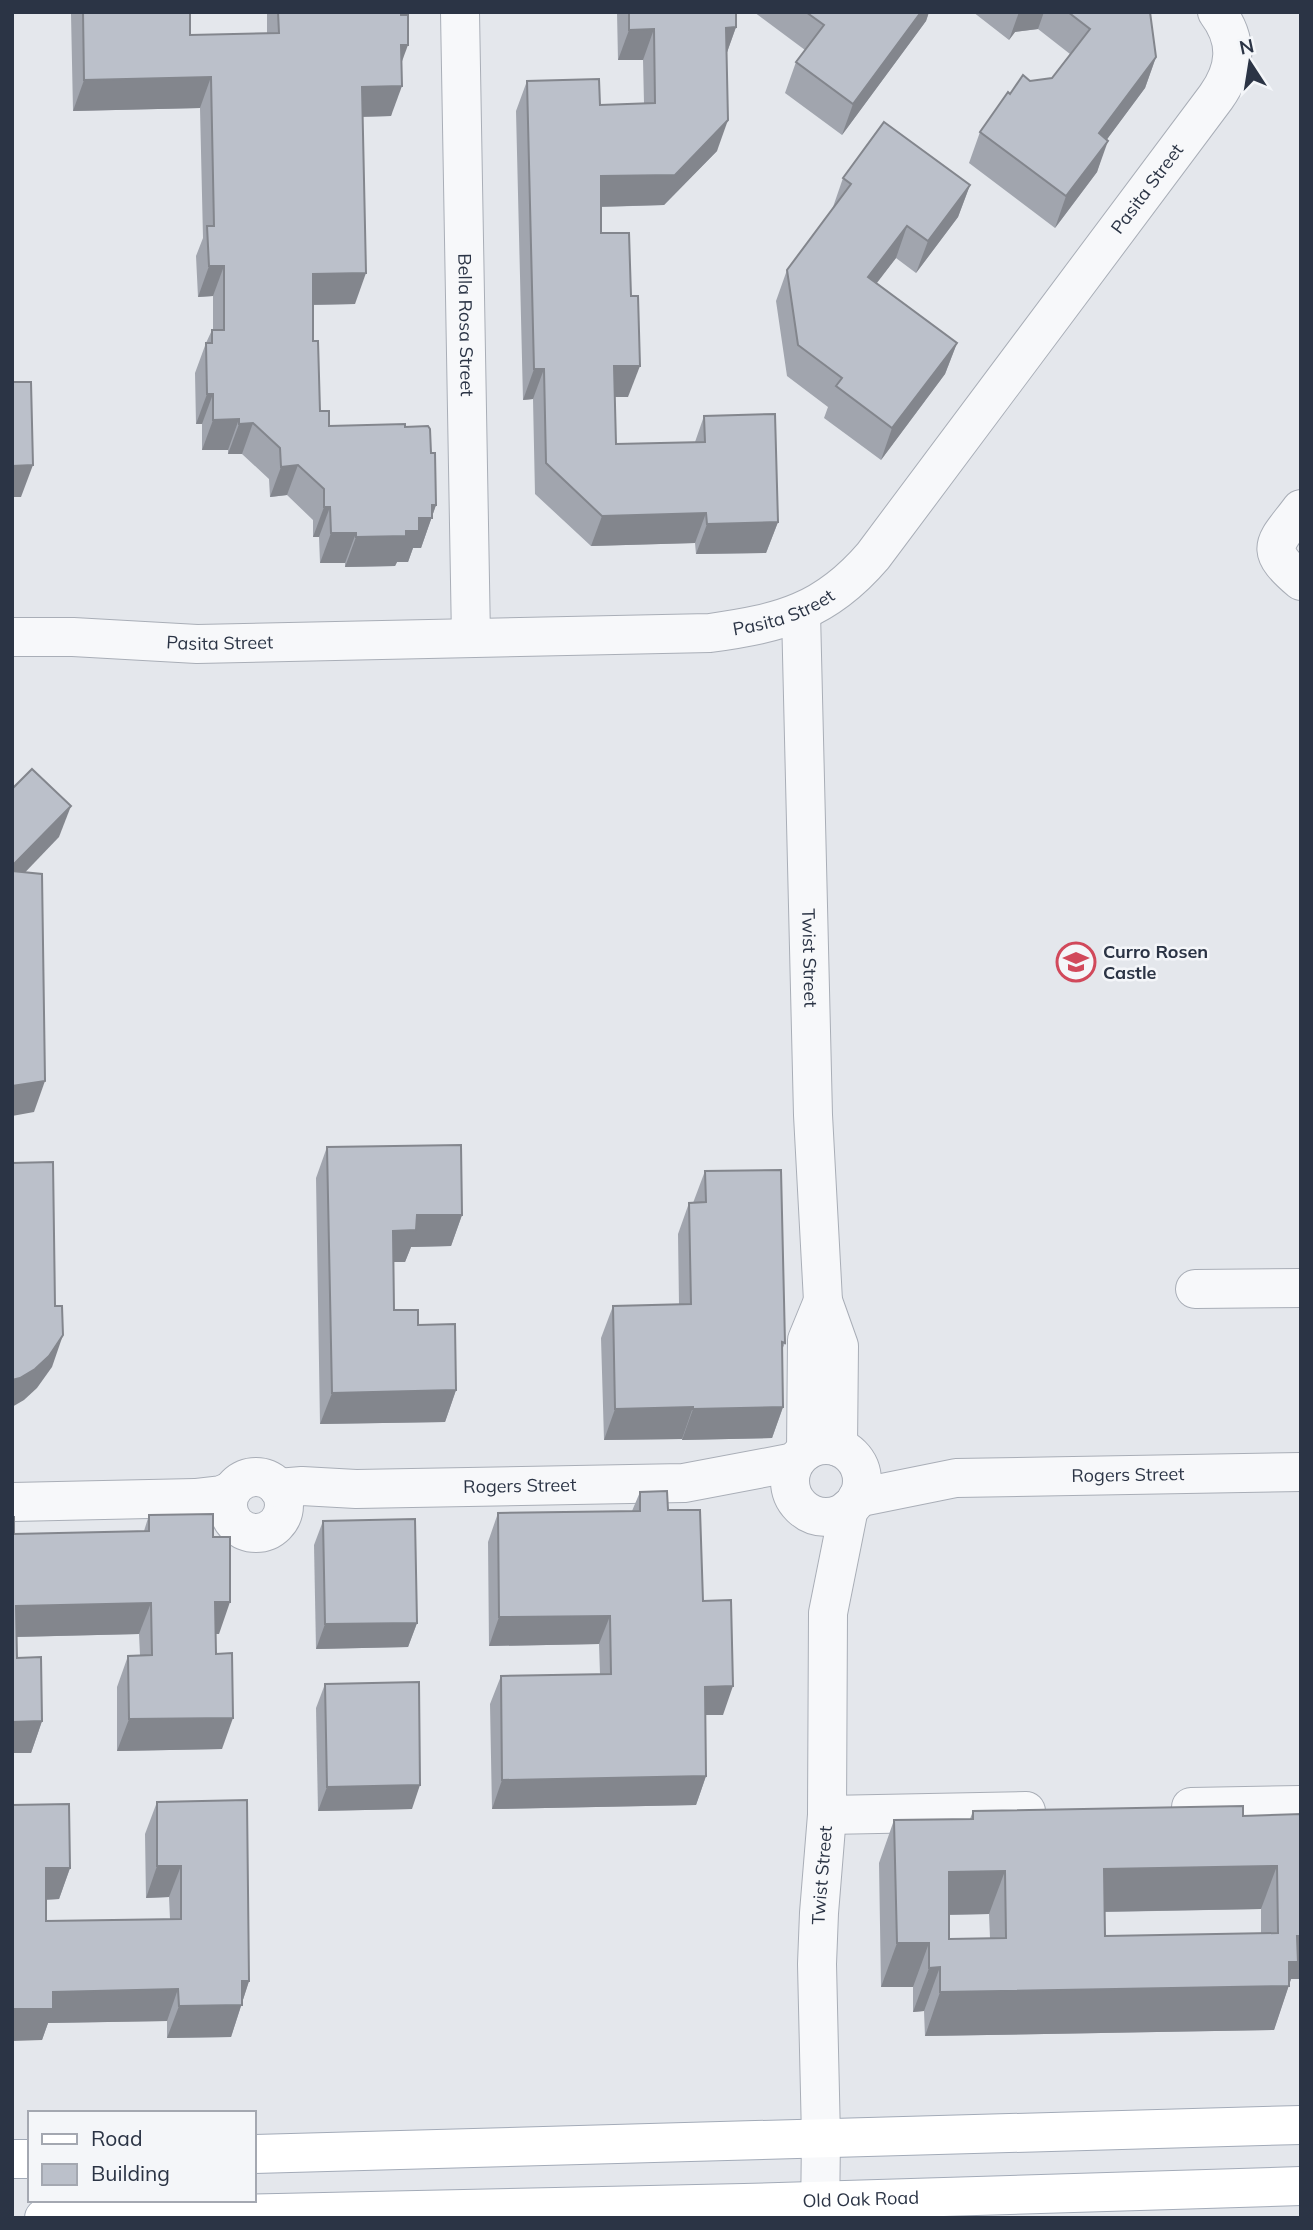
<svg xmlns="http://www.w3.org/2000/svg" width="1313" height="2230" font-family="Mulish,sans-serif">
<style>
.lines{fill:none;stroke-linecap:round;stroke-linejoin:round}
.minor-casing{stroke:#a9aeb7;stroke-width:40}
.major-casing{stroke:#a3abb8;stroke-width:40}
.minor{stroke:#f7f8fa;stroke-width:38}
.major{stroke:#fff;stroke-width:38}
.wall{fill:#a1a5ae;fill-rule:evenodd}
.shaded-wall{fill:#83868d}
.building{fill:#bbc0ca;stroke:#83868d;stroke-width:2;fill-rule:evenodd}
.labels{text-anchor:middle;stroke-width:5;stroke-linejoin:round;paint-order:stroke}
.street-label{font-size:18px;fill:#2b3445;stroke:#f4f6f9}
.poi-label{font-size:18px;font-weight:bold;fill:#2b3445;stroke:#f4f6f9;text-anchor:start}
</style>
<rect width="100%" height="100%" fill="#e4e7ec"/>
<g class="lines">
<defs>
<g id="minor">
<path id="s1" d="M460,12L471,638"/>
<path d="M1301,509C1275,544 1262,548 1301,581"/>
<path id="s2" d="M801,613L813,1115L823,1301L839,1346L838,1447"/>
<path id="s3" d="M12,637H73L197,644L710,633C781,623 825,612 873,556L1216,97C1236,69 1239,41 1217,12"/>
<polyline points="1195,1289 1301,1288"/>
<circle cx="826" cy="1481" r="36"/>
<polyline points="806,1451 807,1340 823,1301"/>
<circle cx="256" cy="1505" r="28"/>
<path id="s4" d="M278,1488L302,1486L356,1489L684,1483L795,1462"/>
<path id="s5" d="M857,1498L956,1478L1301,1472"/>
<polyline points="12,1502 195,1498 221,1495 231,1491"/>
<polyline points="1191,1807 1301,1805"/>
<polyline points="827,1815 1026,1811"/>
<path id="s6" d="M820,2218L821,2137L817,1964L819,1913L827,1815L828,1613L849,1508"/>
</g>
<g id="major">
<polyline points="254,2154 1301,2125"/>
<polyline points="12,2159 30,2159"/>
<path id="s7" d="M44,2218L744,2203L1301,2186"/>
</g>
</defs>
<use href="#minor" class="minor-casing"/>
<use href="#major" class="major-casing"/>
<use href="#minor" class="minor"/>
<use href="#major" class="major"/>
</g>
<g class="wall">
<polygon points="68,12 190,12 190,35 267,33 267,12 401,12 401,63 391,116 363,117 355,304 313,305 313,341 320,411 329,426 405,427 431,453 436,505 421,548 413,548 408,562 397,562 395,566 345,567 345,563 320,563 319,537 313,537 313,520 287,495 270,497 269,479 242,454 228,454 228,450 202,450 202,424 196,424 195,373 206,343 212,330 213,330 213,296 198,297 196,256 203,238 200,108 73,111 71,14"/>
<polygon points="617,12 736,12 736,27 726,55 717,151 664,205 601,207 601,233 628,397 615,397 616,444 695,442 704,416 778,522 766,553 696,554 695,543 591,546 535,494 533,399 523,400 516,111 527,81 600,105 644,103 643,60 618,60"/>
<polygon points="754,12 929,12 926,21 842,135 785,93 796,62 805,50"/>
<polygon points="973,12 1150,12 1156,57 1145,88 1107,139 1097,172 1055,228 969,163 980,132 1010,94 1030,81 1052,78 1070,54 1038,29 1015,32 1009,40"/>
<polygon points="843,178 970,185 958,217 916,273 896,258 876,283 957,343 945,374 881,460 824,418 828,407 787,376 776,301 787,270 832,210"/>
<polygon points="327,1147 462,1215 451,1246 411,1247 405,1262 394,1262 394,1310 418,1325 456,1390 445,1422 320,1424 316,1178"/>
<polygon points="705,1171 785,1343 782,1350 783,1407 772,1438 682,1440 682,1439 604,1440 601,1338 613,1306 679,1304 678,1234 689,1203 693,1203"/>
<polygon points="640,1492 668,1510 703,1601 723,1715 705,1715 706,1776 696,1805 492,1809 490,1704 501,1676 600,1674 599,1644 489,1646 488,1542 498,1513 632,1511"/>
<polygon points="149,1515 213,1537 219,1634 215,1634 216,1654 222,1749 117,1751 117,1687 128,1656 140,1655 139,1634 16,1637 17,1658 42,1721 31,1753 12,1753 14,1534 144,1531"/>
<polygon points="323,1521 417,1623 408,1647 316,1649 314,1545"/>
<polygon points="325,1684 412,1809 318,1811 316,1708"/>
<polygon points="157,1802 249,1981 231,2037 167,2038 167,2021 48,2023 42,2040 12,1805 70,1868 59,1899 46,1900 46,1921 170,1919 169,1897 146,1898 145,1834"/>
<path d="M973,1811L1243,1816L1301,1814L1291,1979L1274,2030L925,2036L924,2011L913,2012V1987H881L879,1863L894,1820L970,1819ZM1261,1909V1933L1105,1936V1912ZM989,1914L990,1938L949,1939V1915Z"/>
</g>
<g class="shaded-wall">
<polygon points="921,12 929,12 926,21 842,135 853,104"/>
<polygon points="1019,12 1044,12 1038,29 1015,32 1009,40"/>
<polygon points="736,27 725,58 726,28"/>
<polygon points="654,29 643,60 618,60 629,30"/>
<polygon points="401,45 408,45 397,75"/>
<polygon points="1156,57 1145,88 1088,165 1099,133"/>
<polygon points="211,77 200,108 73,111 84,80"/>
<polygon points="402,86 391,116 351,117 362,87"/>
<polygon points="728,120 717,151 664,205 590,207 601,176"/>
<polygon points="1108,141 1097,172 1055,228 1066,196"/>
<polygon points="970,185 958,217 916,273 928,241"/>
<polygon points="907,226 896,258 857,309 868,277"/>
<polygon points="209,266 224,266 213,296 198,297"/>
<polygon points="366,273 355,304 302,305 313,274"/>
<polygon points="957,343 945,374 881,460 892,428"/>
<polygon points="614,366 640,366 628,397 603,397"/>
<polygon points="534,369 544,369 533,399 523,400"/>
<polygon points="207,394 213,394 202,424 196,424"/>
<polygon points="239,419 228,450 202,450 213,420"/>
<polygon points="253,423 242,454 228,454 239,424"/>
<polygon points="33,465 21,497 12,497 12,466"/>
<polygon points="298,465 287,495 270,497 281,467"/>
<polygon points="432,505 436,505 421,548 413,548 408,562 397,562 395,566 345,567 356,537 406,531"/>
<polygon points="324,507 330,507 319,537 313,537"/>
<polygon points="706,513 695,543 591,546 602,516"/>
<polygon points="778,522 766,553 696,554 707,524"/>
<polygon points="331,533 356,533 345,563 320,563"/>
<polygon points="71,806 59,837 12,886 12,866"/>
<polygon points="45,1081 34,1112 12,1116 12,1086"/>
<polygon points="417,1215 462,1215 451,1246 411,1247 405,1262 382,1262 393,1231"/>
<polygon points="63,1335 52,1367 37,1388 24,1400 12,1407 12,1380"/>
<polygon points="456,1390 445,1422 320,1424 332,1393"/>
<polygon points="693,1407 682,1439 604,1440 615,1409"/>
<polygon points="783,1407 772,1438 682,1440 693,1409"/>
<polygon points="215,1602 230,1602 219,1634 203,1634"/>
<polygon points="151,1603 139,1634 12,1637 16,1606"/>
<polygon points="610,1616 599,1644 489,1646 499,1617"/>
<polygon points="417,1623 408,1647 316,1649 325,1624"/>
<polygon points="733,1686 723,1715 694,1715 705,1687"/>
<polygon points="233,1718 222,1749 117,1751 129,1719"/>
<polygon points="42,1721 31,1753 12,1753 12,1722"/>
<polygon points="706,1776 696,1805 492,1809 502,1780"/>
<polygon points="420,1785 412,1809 318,1811 327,1787"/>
<polygon points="157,1866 181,1866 169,1897 146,1898"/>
<polygon points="1277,1866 1261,1909 1088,1912 1104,1869"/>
<polygon points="46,1868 70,1868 59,1899 34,1900"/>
<polygon points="1005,1871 989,1914 933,1915 949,1872"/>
<polygon points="1301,1936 1301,1979 1291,1979 1274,2030 925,2036 940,1992"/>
<polygon points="897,1943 929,1943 913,1987 881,1987"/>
<polygon points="940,1967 924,2011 913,2012 929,1968"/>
<polygon points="242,1981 249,1981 231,2037 167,2038 179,2006"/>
<polygon points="178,1989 167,2021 48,2023 42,2040 12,2041 12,2009 53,1992"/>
</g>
<g class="building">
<polygon points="83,12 190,12 190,35 279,33 278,12 401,12 401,15 408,15 408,45 401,45 402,86 362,87 366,273 313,274 313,341 318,341 320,411 329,411 329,426 405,424 405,427 428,426 430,429 431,453 435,453 436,505 432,505 432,518 419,518 419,531 406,531 406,536 356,537 356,533 331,533 330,507 324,507 324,489 298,465 281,467 280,448 253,423 239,424 239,419 213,420 213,394 207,394 206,343 212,343 212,330 224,330 224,266 209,266 207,226 214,226 211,77 84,80"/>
<polygon points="629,12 736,12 736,27 726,28 728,120 675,175 601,176 601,233 629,233 631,296 638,296 640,366 614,366 616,444 705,442 704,416 775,414 778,522 707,524 706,513 602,516 546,463 544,369 534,369 527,81 599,79 600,105 655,103 654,29 629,30"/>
<polygon points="806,12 921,12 853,104 796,62 824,25"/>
<polygon points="1068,12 1150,12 1156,57 1099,133 1108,141 1066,196 980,132 1008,92 1010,94 1023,75 1030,81 1052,78 1090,29"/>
<polygon points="884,122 970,185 928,241 907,226 868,277 957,343 892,428 836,386 842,378 798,345 787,270 851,184 843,178"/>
<polygon points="12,382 31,382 33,465 12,466"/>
<polygon points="32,769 71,806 12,866 12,789"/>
<polygon points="12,871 42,874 45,1081 12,1086"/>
<polygon points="461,1145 462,1215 417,1215 416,1230 393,1231 394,1310 418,1310 418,1325 455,1324 456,1390 332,1393 327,1147"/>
<polygon points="53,1162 55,1306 62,1306 63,1335 49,1356 35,1369 20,1378 12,1380 12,1163"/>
<polygon points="781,1170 785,1343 782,1342 783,1407 693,1409 693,1407 615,1409 613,1306 691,1304 689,1203 706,1202 705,1171"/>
<polygon points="667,1491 668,1510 700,1510 703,1601 731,1600 733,1686 705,1687 706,1776 502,1780 501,1676 611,1674 610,1616 499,1617 498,1513 640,1511 640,1492"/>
<polygon points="213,1514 213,1537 230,1537 230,1602 215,1602 216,1654 232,1653 233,1718 129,1719 128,1656 152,1655 151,1603 16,1606 17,1658 41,1657 42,1721 12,1722 12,1517 14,1517 14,1534 149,1531 149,1515"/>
<polygon points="415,1519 417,1623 325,1624 323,1521"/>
<polygon points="419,1682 420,1785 327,1787 325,1684"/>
<polygon points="247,1800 249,1981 242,1981 242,2005 179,2006 178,1989 53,1992 53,2009 12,2009 12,1805 69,1804 70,1868 46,1868 46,1921 181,1919 181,1866 157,1866 157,1802"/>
<path d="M1243,1806V1816L1301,1814V1936H1297L1298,1962H1289V1986L940,1992V1967L929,1968V1943H897L894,1820L973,1819V1811ZM1277,1866L1278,1933L1105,1936L1104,1869ZM1005,1871L1006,1938L949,1939V1872Z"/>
</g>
<defs>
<symbol id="school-ring" viewBox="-11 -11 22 22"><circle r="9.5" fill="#f4f6f9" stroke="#d1495b" stroke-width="1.5"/><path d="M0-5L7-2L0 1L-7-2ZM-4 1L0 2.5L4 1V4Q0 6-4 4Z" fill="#d1495b"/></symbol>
</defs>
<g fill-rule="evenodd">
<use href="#school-ring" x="1054" y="940" width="44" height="44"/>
</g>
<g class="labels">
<g class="street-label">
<text dy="6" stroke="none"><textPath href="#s3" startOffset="1342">Pasita Street</textPath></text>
<text dy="6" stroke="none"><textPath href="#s1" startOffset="313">Bella Rosa Street</textPath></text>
<text dy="6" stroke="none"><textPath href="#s3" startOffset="775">Pasita Street</textPath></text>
<text dy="6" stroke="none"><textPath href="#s3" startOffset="208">Pasita Street</textPath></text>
<text dy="6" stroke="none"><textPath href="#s2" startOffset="345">Twist Street</textPath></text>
<text dy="6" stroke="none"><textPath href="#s5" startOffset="273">Rogers Street</textPath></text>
<text dy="6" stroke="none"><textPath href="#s4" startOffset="242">Rogers Street</textPath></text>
<text dy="6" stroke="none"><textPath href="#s6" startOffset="343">Twist Street</textPath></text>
<text dy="6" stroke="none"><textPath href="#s7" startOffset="817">Old Oak Road</textPath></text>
</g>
<g class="poi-label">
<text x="1103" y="958">Curro Rosen<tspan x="1103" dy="21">Castle</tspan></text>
</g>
</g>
<rect width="1313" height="2230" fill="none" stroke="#2b3445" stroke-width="28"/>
<rect x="28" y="2111" width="228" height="91" fill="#f4f6f9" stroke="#a4a8b1" stroke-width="2"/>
<rect x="42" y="2134" width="35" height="10" fill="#ffffff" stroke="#a4a8b1" stroke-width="2"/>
<text x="91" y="2146" font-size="21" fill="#2b3445">Road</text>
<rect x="42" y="2164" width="35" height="21" fill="#bbc0ca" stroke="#a4a8b1" stroke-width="2"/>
<text x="91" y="2181" font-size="21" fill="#2b3445">Building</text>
<g transform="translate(1250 63) rotate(348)" stroke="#f4f6f9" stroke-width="5" paint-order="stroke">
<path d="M0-5L12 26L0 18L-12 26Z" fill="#2b3445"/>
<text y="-10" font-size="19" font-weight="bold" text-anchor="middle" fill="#2b3445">N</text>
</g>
</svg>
